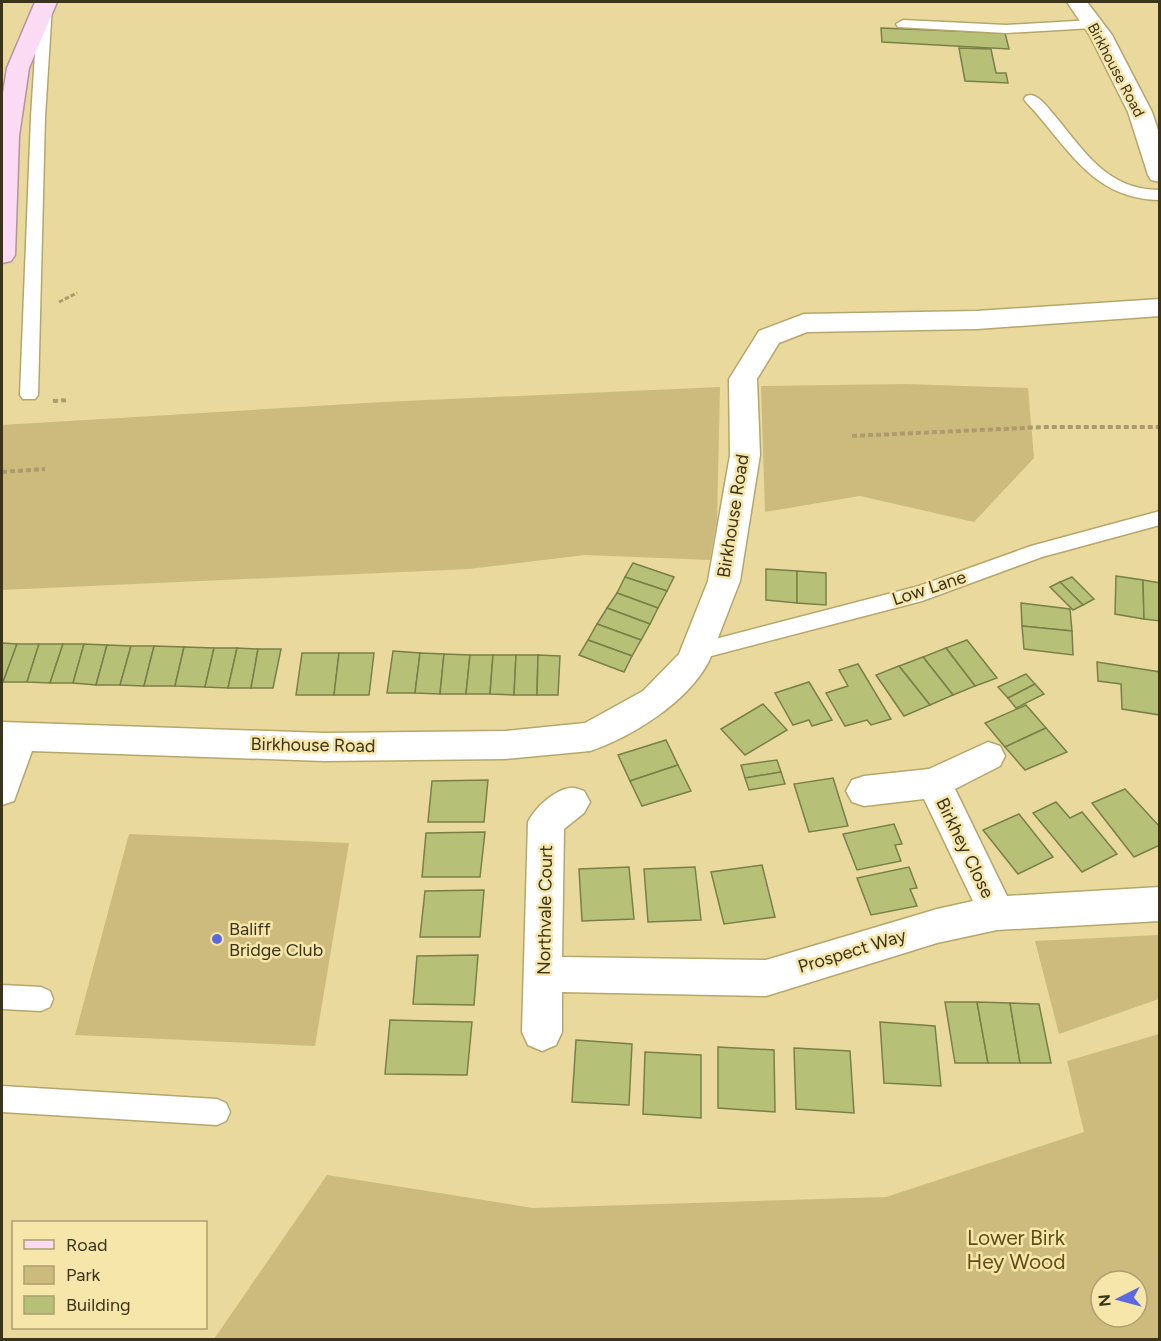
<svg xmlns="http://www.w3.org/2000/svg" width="1161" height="1341" font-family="Figtree,sans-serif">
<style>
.green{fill:#cdbb7e;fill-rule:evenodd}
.building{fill:#b7c077;stroke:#798047;stroke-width:1.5}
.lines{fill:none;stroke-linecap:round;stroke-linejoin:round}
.service-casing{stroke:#b7a66c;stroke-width:3}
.minor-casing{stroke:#b7a66c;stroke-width:3}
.primary-casing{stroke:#b591a3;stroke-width:3}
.path-far1{stroke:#aa9c6d;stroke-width:3;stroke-dasharray:4.5 2;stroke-linecap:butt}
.path{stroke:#aa9c6d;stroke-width:4;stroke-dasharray:5 3;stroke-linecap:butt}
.service{fill:#fff;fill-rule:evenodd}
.minor{fill:#fff;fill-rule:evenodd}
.primary{fill:#fadbf3;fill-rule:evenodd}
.poi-dot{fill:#5b68df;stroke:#f7e6a9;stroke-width:2}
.labels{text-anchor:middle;stroke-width:5;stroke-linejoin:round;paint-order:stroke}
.far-street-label{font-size:15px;fill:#3b341c;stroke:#f7e6a9}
.street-label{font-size:18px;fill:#3b341c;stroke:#f7e6a9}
.poi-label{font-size:18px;fill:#3b341c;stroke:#f7e6a9;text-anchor:start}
.near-park-label{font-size:21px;fill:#5d4f17;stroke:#f7e6a9}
</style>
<rect width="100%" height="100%" fill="#ead99c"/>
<g class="green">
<polygon points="905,384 1028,388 1034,458 974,522 860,496 765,512 761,386"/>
<polygon points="720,387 717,520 710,560 585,555 469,569 2,590 2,425 382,402"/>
<polygon points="129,834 349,843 315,1046 75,1035"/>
<polygon points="1159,935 1159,999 1059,1034 1035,941"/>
<path d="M1159,1034V1339H214L327,1175L533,1208L886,1197L1084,1132L1067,1061ZM1101,1281H1137V1317H1101Z"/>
</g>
<g class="building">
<polygon points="881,28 1005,33 1009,49 882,42"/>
<polygon points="959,48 991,49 996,73 1006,73 1008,83 965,81"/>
<polygon points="633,563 674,577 667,591 625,577"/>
<polygon points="766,569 797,571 797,603 766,600"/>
<polygon points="797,571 826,573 826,605 797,603"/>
<polygon points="1116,576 1143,580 1144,619 1115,614"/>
<polygon points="625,577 667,591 658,608 617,593"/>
<polygon points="1072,577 1094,599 1083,605 1060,582"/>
<polygon points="1143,580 1160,583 1160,621 1144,619"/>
<polygon points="1060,582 1083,605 1073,610 1050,587"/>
<polygon points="617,593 658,608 650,624 607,608"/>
<polygon points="1021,603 1070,609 1072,631 1022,626"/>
<polygon points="607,608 650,624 641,640 597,624"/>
<polygon points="597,624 641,640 632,656 588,640"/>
<polygon points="1022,626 1072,631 1073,655 1024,649"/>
<polygon points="588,640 632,656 624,672 579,655"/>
<polygon points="967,640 997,678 975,686 946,648"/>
<polygon points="2,643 17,644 3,682 2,682"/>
<polygon points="17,644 39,644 27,682 3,682"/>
<polygon points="39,644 63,644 50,683 27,682"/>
<polygon points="63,644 84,644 73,683 50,683"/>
<polygon points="84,644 107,645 96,685 73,683"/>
<polygon points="107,645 131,646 120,685 96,685"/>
<polygon points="131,646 154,646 144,686 120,685"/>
<polygon points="154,646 184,647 175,686 144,686"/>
<polygon points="184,647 214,648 205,687 175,686"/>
<polygon points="214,648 237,648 228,688 205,687"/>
<polygon points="237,648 258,649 251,688 228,688"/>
<polygon points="946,648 975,686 953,695 923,657"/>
<polygon points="258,649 281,649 273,688 251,688"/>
<polygon points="393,651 420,653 415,693 387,693"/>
<polygon points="302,653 339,653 334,695 296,695"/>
<polygon points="339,653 374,653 369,695 334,695"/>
<polygon points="420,653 444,654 440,694 415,693"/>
<polygon points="444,654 470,655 466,694 440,694"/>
<polygon points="470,655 493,655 490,694 466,694"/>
<polygon points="493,655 516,655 514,695 490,694"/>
<polygon points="516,655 538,655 537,695 514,695"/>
<polygon points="538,655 560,656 558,695 537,695"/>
<polygon points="923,657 953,695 930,705 899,666"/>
<polygon points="1097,662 1160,672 1160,715 1122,709 1121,684 1098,681"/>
<polygon points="858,664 891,719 871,725 867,720 845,726 826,693 848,686 839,670"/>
<polygon points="899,666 930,705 904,716 876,675"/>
<polygon points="1026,674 1035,684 1008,698 998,687"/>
<polygon points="809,682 832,720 812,726 809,720 793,725 775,693"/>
<polygon points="1035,684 1044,694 1016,708 1008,698"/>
<polygon points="763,704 787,730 745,755 721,729"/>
<polygon points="1026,705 1046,728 1005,747 985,723"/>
<polygon points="1046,728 1067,752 1025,770 1005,747"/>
<polygon points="666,740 678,765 630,781 618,755"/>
<polygon points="777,760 781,772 745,778 741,765"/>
<polygon points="678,765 691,791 642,806 630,781"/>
<polygon points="781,772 785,784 749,790 745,778"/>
<polygon points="833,778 848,826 809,832 794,784"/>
<polygon points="488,780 484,822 428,822 432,781"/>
<polygon points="1125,789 1160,827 1160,845 1134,857 1092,803"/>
<polygon points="1056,802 1070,818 1082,812 1117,854 1082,872 1033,813"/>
<polygon points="1019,814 1053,857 1018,874 983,830"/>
<polygon points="894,824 902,844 895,845 901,861 857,870 843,834"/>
<polygon points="485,832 480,877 422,877 426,833"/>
<polygon points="762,865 775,917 724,924 711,872"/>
<polygon points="629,867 634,919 582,921 579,869"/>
<polygon points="695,867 701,920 648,922 644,869"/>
<polygon points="909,867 917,888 910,889 917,906 871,915 857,878"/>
<polygon points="484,890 480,937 420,937 425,891"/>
<polygon points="478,955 474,1005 413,1004 417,956"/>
<polygon points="945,1002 977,1002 988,1063 955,1063"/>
<polygon points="977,1002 1010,1003 1020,1063 988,1063"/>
<polygon points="1010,1003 1039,1004 1051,1063 1020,1063"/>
<polygon points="390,1020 472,1022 467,1075 385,1074"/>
<polygon points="880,1022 935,1026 941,1086 884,1083"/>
<polygon points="576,1040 632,1044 629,1105 572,1102"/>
<polygon points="718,1047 774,1050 775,1112 718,1108"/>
<polygon points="794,1048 850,1051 854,1113 796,1109"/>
<polygon points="645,1052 701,1055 701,1118 643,1114"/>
</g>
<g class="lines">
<defs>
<g id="service">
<polygon points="45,2 52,6 45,117 38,395 35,399 23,399 20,395 31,117 38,6"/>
<polygon points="903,20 1006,25 1093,20 1100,24 1093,28 1006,33 898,27 896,24"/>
<path d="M1031,95C1041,97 1048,108 1055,116C1085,152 1107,190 1160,190V200C1091,199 1068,146 1026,102L1024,99L1026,96Z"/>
<polygon points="1160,511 1160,525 1042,557 922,601 696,660 689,658 686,652 689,646 696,644 919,586 1031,546"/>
<polygon points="2,985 41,987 50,991 53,999 50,1007 41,1011 2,1009"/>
<polygon points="2,1086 217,1099 226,1103 230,1112 226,1121 217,1125 2,1112"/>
</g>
<g id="minor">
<polygon points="1067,2 1087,2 1112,35 1152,112 1160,136 1160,182 1151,180 1148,175 1128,112 1090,36"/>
<path d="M1160,299V316L977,329L807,332L779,343L757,379L760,455L740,581L709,661C688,702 632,737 590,751L505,759L324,761L32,751L14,801L2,805V722L324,733L505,731L585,723L643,691L679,654L708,581L730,455L729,379L759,331L804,314L977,311Z"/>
<path d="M988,742L1000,746L1005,756L1000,766L955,789L1007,896L1160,887V921L997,930L937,943L766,996L562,992V1032L556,1045L542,1051L528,1045L522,1032L528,822C535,808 554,790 570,788C575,787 580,790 584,791L590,802L584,813L564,829L562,957L766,960L937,909L973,901L924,799L864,806L852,802L846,791L852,780L864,776L929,769Z"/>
</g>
<polygon id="primary" points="35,2 57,2 29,68 19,136 15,255 11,261 2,263 2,99 7,68"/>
</defs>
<use href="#service" class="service-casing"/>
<use href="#minor" class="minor-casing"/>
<use href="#primary" class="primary-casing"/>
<polyline class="path-far1" points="59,302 77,293"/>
<g class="path">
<polyline points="53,401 69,400"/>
<polyline points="852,436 1044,427 1160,427"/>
<polyline points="2,472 45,469"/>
</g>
<use href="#service" class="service"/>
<use href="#minor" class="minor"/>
<use href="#primary" class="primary"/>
</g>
<circle class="poi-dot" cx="217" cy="939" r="6"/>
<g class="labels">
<g class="far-street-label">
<text transform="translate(1116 70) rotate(62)" y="5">Birkhouse Road</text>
</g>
<g class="street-label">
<text transform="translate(733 516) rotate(-81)" y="6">Birkhouse Road</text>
<text transform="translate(929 588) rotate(-18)" y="6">Low Lane</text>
<text transform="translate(313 745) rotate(1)" y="6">Birkhouse Road</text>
<text transform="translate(965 848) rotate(64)" y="6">Birkhey Close</text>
<text transform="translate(545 910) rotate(-89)" y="6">Northvale Court</text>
<text transform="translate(852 951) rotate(-17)" y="6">Prospect Way</text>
</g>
<g class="poi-label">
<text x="229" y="935">Baliff<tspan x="229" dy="21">Bridge Club</tspan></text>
</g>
<g class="near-park-label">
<text x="1016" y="1245">Lower Birk<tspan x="1016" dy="24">Hey Wood</tspan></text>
</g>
</g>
<rect width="1161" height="1341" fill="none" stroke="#3b341c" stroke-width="6"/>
<rect x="12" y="1221" width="195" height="108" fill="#f7e6a9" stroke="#ac9f71" stroke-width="1.5"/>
<rect x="24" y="1240" width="30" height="9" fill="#fadbf3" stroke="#ac9f71" stroke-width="1.5"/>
<text x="66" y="1251" font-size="18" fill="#3b341c">Road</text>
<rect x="24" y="1266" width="30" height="18" fill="#cdbb7e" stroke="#ac9f71" stroke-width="1.5"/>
<text x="66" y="1281" font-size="18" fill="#3b341c">Park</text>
<rect x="24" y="1296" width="30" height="18" fill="#b7c077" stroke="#ac9f71" stroke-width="1.5"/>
<text x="66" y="1311" font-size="18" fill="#3b341c">Building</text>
<g transform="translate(1119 1299) rotate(264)"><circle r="28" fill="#f7e6a9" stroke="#ac9f71" stroke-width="1.5"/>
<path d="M0-4.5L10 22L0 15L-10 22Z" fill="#5b68df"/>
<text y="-9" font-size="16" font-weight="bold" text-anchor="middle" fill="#3b341c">N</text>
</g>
</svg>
